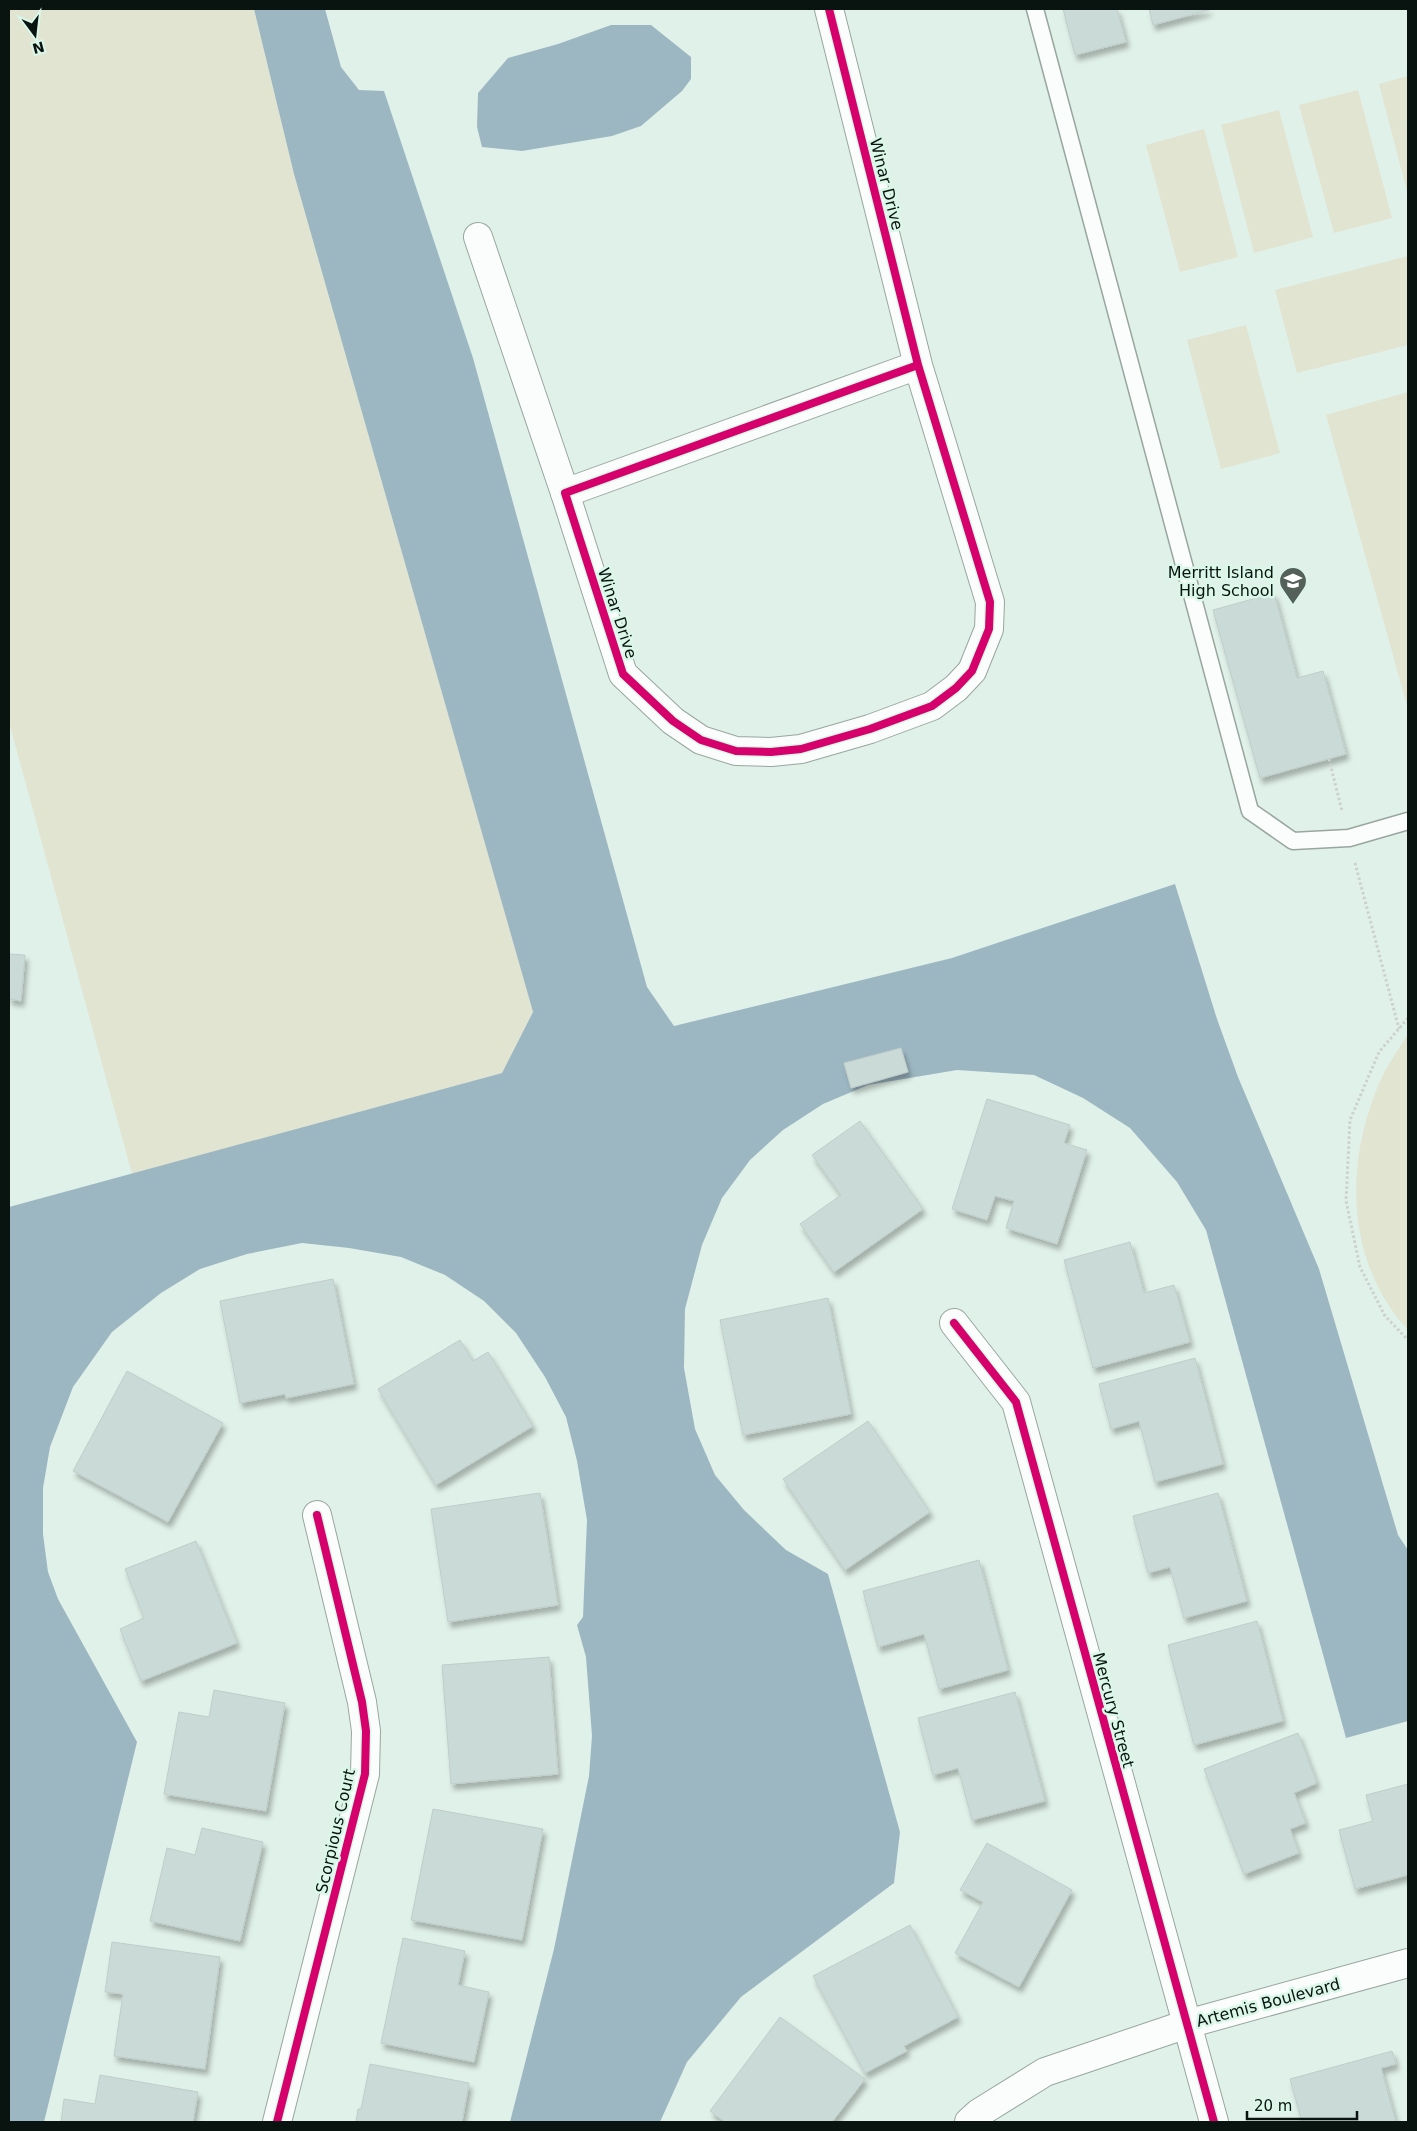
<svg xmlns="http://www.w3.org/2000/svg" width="1417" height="2131" font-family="'DejaVu Sans',sans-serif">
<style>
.green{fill:#e0e4d0}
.water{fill:#9db7c2}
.building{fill:#cadad7;stroke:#c0cdca;filter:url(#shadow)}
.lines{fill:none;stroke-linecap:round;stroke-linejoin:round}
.lane-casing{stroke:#99a6a0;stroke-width:19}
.street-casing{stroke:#99a6a0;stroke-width:30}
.path{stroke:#ccd1cf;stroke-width:3;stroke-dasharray:2.5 2.5;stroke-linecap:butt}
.lane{stroke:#fafdfc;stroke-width:16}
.street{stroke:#fafdfc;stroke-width:28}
.cycleway-casing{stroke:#daf7e9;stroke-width:11}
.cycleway{stroke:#d6006c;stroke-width:8}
.labels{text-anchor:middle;stroke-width:5;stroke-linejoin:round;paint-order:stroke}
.street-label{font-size:16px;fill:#09130f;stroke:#daf7e9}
.poi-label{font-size:16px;fill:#09130f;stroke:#daf7e9;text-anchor:end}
</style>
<defs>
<filter id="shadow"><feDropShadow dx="3" dy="5.5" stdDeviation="2.5" flood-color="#0004"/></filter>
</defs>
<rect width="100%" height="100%" fill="#e0f1e9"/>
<g class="green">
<polygon points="9,9 254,9 294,174 533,1012 502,1073 132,1174 9,722"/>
<polygon points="1408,76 1408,195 1379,84"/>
<polygon points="1358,90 1392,218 1334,233 1299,105"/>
<polygon points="1279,110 1313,237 1254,253 1221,125"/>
<polygon points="1204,129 1238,257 1180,272 1146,145"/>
<polygon points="1408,256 1408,345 1297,373 1275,290"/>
<polygon points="1246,325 1280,453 1221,469 1187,340"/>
<polygon points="1408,392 1408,709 1326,415"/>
<path d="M1408,1034V1330C1343,1259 1344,1156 1384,1073C1391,1060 1400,1047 1408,1034Z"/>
</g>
<g class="water">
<polygon points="254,9 325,9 341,67 359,90 384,91 473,358 647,987 674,1026 952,958 1175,884 1217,1019 1238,1077 1319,1269 1398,1535 1408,1550 1408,1721 1346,1738 1206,1230 1177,1182 1130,1128 1083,1098 1034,1075 957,1070 868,1085 823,1104 783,1130 750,1160 722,1198 702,1245 685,1309 684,1368 695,1429 715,1475 744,1510 786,1550 828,1574 900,1832 894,1883 741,1997 687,2062 660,2122 510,2122 554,1949 589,1776 592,1736 586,1657 577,1625 583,1617 587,1520 577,1461 566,1417 545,1377 516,1333 484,1301 445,1275 401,1257 349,1248 302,1243 247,1254 200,1269 161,1293 112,1332 73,1387 50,1447 43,1488 43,1534 48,1572 58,1599 137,1742 44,2122 9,2122 9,1207 502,1073 533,1012 294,174"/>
<polygon points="611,25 651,25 691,57 691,79 682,91 641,126 612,136 522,151 482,147 477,127 478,93 508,58 558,44"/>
</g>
<g class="building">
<polygon points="1063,9 1117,9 1126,42 1075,55"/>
<polygon points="1149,9 1208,9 1209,10 1153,25"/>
<polygon points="1274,593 1297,678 1323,671 1346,754 1260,778 1213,610"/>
<polygon points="9,954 25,955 21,1001 9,999"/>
<polygon points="901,1048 908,1072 851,1088 844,1063"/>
<polygon points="987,1099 1070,1125 1064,1143 1087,1150 1057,1244 1006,1228 1014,1201 995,1196 987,1220 952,1209"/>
<polygon points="860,1121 923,1209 834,1272 800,1224 841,1195 812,1155"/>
<polygon points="1130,1242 1144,1293 1174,1285 1190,1342 1093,1368 1064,1260"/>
<polygon points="333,1279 354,1384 286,1398 285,1394 240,1403 220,1301"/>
<polygon points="828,1298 851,1414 743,1435 720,1320"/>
<polygon points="460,1340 473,1361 488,1352 533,1426 436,1485 378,1389"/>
<polygon points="1195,1358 1223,1464 1155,1482 1139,1421 1111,1429 1099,1384"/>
<polygon points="127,1371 223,1423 168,1522 73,1471"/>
<polygon points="868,1421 930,1512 845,1570 783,1479"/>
<polygon points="540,1493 558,1605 448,1622 431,1509"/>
<polygon points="1218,1493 1247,1601 1184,1618 1170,1567 1148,1573 1133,1516"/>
<polygon points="196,1541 237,1643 141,1681 120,1629 144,1618 125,1569"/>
<polygon points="979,1560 1008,1670 939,1689 924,1634 878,1647 863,1591"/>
<polygon points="1257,1621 1283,1721 1194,1745 1168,1645"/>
<polygon points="549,1657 558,1774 451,1784 442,1665"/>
<polygon points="214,1690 285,1703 266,1811 164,1794 179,1712 209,1717"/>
<polygon points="1015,1692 1045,1801 972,1820 958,1768 933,1775 918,1718"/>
<polygon points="1298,1733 1317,1783 1294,1793 1306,1823 1290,1829 1299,1853 1244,1874 1204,1769"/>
<polygon points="1408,1784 1408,1875 1355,1889 1339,1830 1373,1821 1366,1795"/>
<polygon points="433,1809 543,1829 522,1940 411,1920"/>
<polygon points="202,1828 263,1842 240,1941 150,1921 167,1848 195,1855"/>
<polygon points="987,1843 1072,1890 1019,1987 955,1953 983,1902 960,1890"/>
<polygon points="910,1925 958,2017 904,2046 907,2051 865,2073 813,1976"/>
<polygon points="403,1938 465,1951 458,1985 489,1992 474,2062 381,2043"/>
<polygon points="112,1942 220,1957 205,2069 114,2056 123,1994 105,1992"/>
<polygon points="780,2017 865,2079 832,2122 725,2122 710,2111"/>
<polygon points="1392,2051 1396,2064 1381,2068 1396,2122 1302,2122 1290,2079"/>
<polygon points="370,2064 469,2083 462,2122 356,2122 358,2109 361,2109"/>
<polygon points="100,2075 198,2092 193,2122 61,2122 64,2099 95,2104"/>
</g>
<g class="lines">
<defs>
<polyline id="lane" points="1035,9 1250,811 1293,841 1349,838 1408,821"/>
<g id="street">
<polyline points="829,9 918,365 565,493 623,674 673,721 701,740 736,751 771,752 801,749 870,729 932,706 956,688 972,671 989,629 990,602 918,365"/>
<polyline points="478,237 565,493"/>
<polyline points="954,1323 1016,1402 1214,2122"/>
<polyline points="277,2122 365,1774 366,1731 362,1702 317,1515"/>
<polyline points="969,2122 979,2113 1045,2072 1187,2024 1408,1963"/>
</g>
</defs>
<use href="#lane" class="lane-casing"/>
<use href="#street" class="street-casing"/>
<g class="path">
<polyline points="1329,759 1342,811"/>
<polyline points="1355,863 1399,1029"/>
<polyline points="1408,1018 1379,1052 1350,1120 1346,1201 1360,1267 1385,1316 1408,1340"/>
</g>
<use href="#lane" class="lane"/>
<use href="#street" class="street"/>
<defs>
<g id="cycleway">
<polyline points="829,9 918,365 565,493 623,674 673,721 701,740 736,751 771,752 801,749 870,729 932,706 956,688 972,671 989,629 990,602 918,365"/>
<polyline points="954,1323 1016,1402 1214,2122"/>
<polyline points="277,2122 365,1774 366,1731 362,1702 317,1515"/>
</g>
</defs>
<use href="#cycleway" class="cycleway-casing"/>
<use href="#cycleway" class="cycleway"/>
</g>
<defs>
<symbol id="school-pin" viewBox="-11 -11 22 30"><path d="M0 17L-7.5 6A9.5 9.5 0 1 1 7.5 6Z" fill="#54615b" stroke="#daf7e9"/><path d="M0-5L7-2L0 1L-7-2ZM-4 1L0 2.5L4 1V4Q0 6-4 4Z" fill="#fff"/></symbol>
</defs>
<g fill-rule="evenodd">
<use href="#school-pin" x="1277" y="565" width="32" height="43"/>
</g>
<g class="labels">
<g class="street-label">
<text transform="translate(887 184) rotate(76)" y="6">Winar Drive</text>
<text transform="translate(618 613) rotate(72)" y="6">Winar Drive</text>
<text transform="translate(1114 1710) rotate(75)" y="6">Mercury Street</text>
<text transform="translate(335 1831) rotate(-77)" y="6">Scorpious Court</text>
<text transform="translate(1268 2002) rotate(-15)" y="6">Artemis Boulevard</text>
</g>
<g class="poi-label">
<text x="1274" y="578">Merritt Island<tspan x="1274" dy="18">High School</tspan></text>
</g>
</g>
<rect width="1417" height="2131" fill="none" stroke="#09130f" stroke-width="20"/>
<g transform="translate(35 35) rotate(165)" stroke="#daf7e9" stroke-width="4" paint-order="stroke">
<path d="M0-4L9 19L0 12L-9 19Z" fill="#09130f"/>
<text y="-8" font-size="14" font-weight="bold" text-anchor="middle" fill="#09130f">N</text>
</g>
<path d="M1247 2111v8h110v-8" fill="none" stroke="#09130f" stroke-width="2.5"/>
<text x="1254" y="2111" font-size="15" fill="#09130f" stroke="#daf7e9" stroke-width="4" paint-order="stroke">20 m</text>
</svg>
